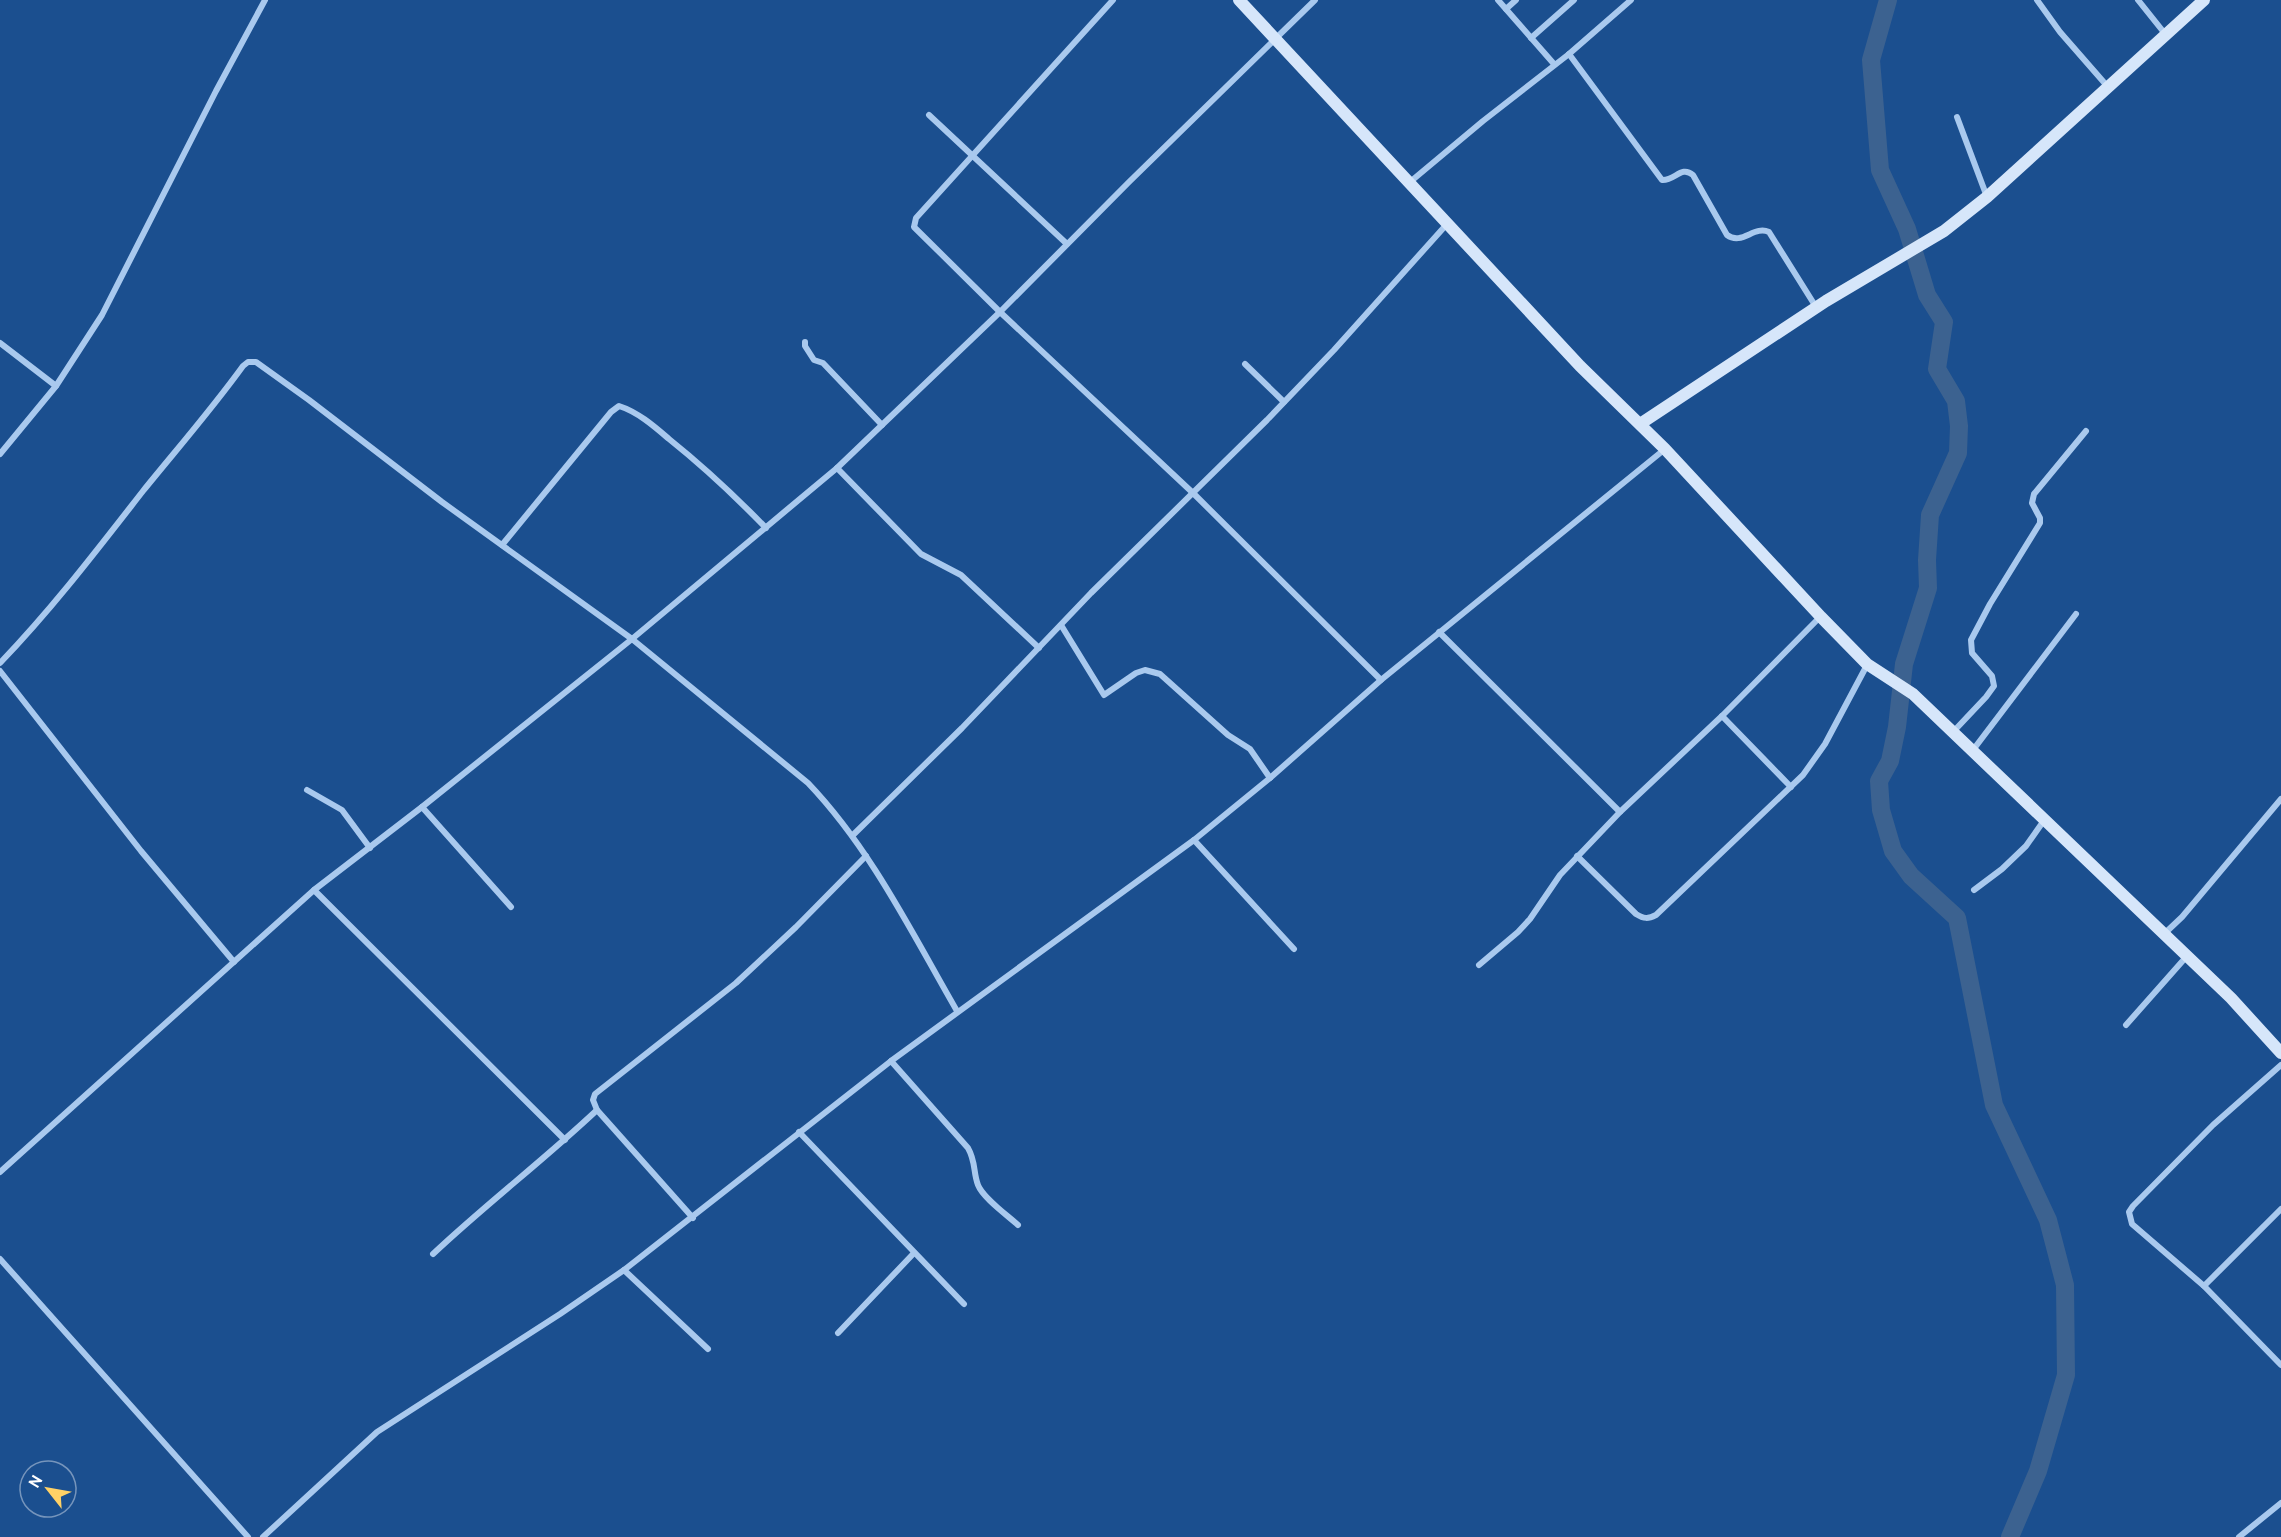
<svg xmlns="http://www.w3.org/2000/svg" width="2281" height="1537" font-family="Overpass,sans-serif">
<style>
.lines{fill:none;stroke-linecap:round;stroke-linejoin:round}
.river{stroke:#3c6290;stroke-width:18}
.street{stroke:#a9c9ee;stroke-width:6}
.secondary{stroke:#d6e6fa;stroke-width:12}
</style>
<rect width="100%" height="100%" fill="#1b4f8f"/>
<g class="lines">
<polyline class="river" points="1888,0 1871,60 1880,170 1907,229 1927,295 1944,322 1937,369 1956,401 1959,426 1958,453 1930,515 1927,560 1928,588 1904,664 1897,727 1890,761 1879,781 1881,810 1893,851 1911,876 1957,918 1994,1105 2048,1220 2065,1285 2066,1375 2038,1471 2010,1537"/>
<g class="street">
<polyline points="1113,0 916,218 914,227 1000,312 1193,493 1381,680"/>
<polyline points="1498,0 1554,64"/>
<polyline points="2037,0 2060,32 2108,87"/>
<polyline points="2138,0 2166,35"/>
<polyline points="1506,9 1516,0"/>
<polyline points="1531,38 1574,0"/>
<path d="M1569,54L1662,180C1675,181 1681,165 1693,175L1727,235C1742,246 1754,225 1769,232L1816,307"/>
<polyline points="929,115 1067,244"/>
<polyline points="1957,117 1987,197"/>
<polyline points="1410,182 1483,121 1569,54 1631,0"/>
<polyline points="805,342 805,346 814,360 823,363 882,425"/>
<polyline points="0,343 56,386"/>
<polyline points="1245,364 1284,402"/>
<polyline points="0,454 56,386 102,315 216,91 265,0"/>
<polyline points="837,468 921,554 961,575 1039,648"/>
<path d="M502,545L611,412L619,406C638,412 655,427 669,439C704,467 735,496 766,528"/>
<polyline points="1061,625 1104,695 1136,673 1145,670 1160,674 1228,735 1250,749 1270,778"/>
<polyline points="1439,632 1620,812"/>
<path d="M0,663C52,609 97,550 143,491C177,449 212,409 243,366L248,362H256L309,400L442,502L632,639L808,783C871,849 912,933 957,1011"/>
<polyline points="0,671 141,851 234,962"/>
<polyline points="1722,716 1791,787"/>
<polyline points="1953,732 1986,697 1994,686 1992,676 1972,653 1971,640 1990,604 2040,523 2040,518 2032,503 2034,494 2086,431"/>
<polyline points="1973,750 2076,614"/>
<polyline points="307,790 342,810 370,848"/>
<polyline points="422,807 511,907"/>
<polyline points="853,835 962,728 1091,593 1267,420 1334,350 1447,224"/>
<polyline points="1194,840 1294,949"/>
<path d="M1577,856L1636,914C1644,919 1648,919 1656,915L1803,775L1825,744L1867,665"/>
<polyline points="314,890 565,1140"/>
<polyline points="1974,890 2002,869 2026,846 2045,819"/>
<polyline points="2164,934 2182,917 2281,799"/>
<polyline points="1479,965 1518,932 1530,919 1560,875 1620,812 1722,716 1820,617"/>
<polyline points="2126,1025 2187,956"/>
<path d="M891,1061L968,1148C976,1162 973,1172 978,1185C983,1198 1007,1215 1018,1225"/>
<polyline points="2281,1065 2213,1125 2133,1206 2129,1212 2132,1224 2204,1286 2281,1365"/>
<polyline points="799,1132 964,1304"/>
<polyline points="0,1172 314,890 422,807 632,639 837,468 1000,312 1129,182 1315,0"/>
<polyline points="693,1218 597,1110 593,1100 595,1094 736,983 796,927 866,856"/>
<path d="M433,1254C486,1204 544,1160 597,1110"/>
<polyline points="0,1259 248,1537"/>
<polyline points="624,1270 708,1349"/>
<polyline points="2204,1286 2281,1209"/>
<polyline points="838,1333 914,1253"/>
<polyline points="263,1537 377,1432 560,1314 624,1270 891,1061 1194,840 1270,778 1381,680 1665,449"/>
<polyline points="2239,1537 2281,1503"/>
</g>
<g class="secondary">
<polyline points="1239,0 1580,366 1665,449 1821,617 1867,664 1913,694 2231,998 2281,1053"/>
<polyline points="1640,424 1826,301 1944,231 1987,197 2204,0"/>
</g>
</g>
<g transform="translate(48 1489) rotate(301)"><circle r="28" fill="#1b4f8f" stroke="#7695bc" stroke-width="1.5"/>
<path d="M0-4.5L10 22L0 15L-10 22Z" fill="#ffd166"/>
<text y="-9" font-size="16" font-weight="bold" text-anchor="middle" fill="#ffffff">N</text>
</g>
</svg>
